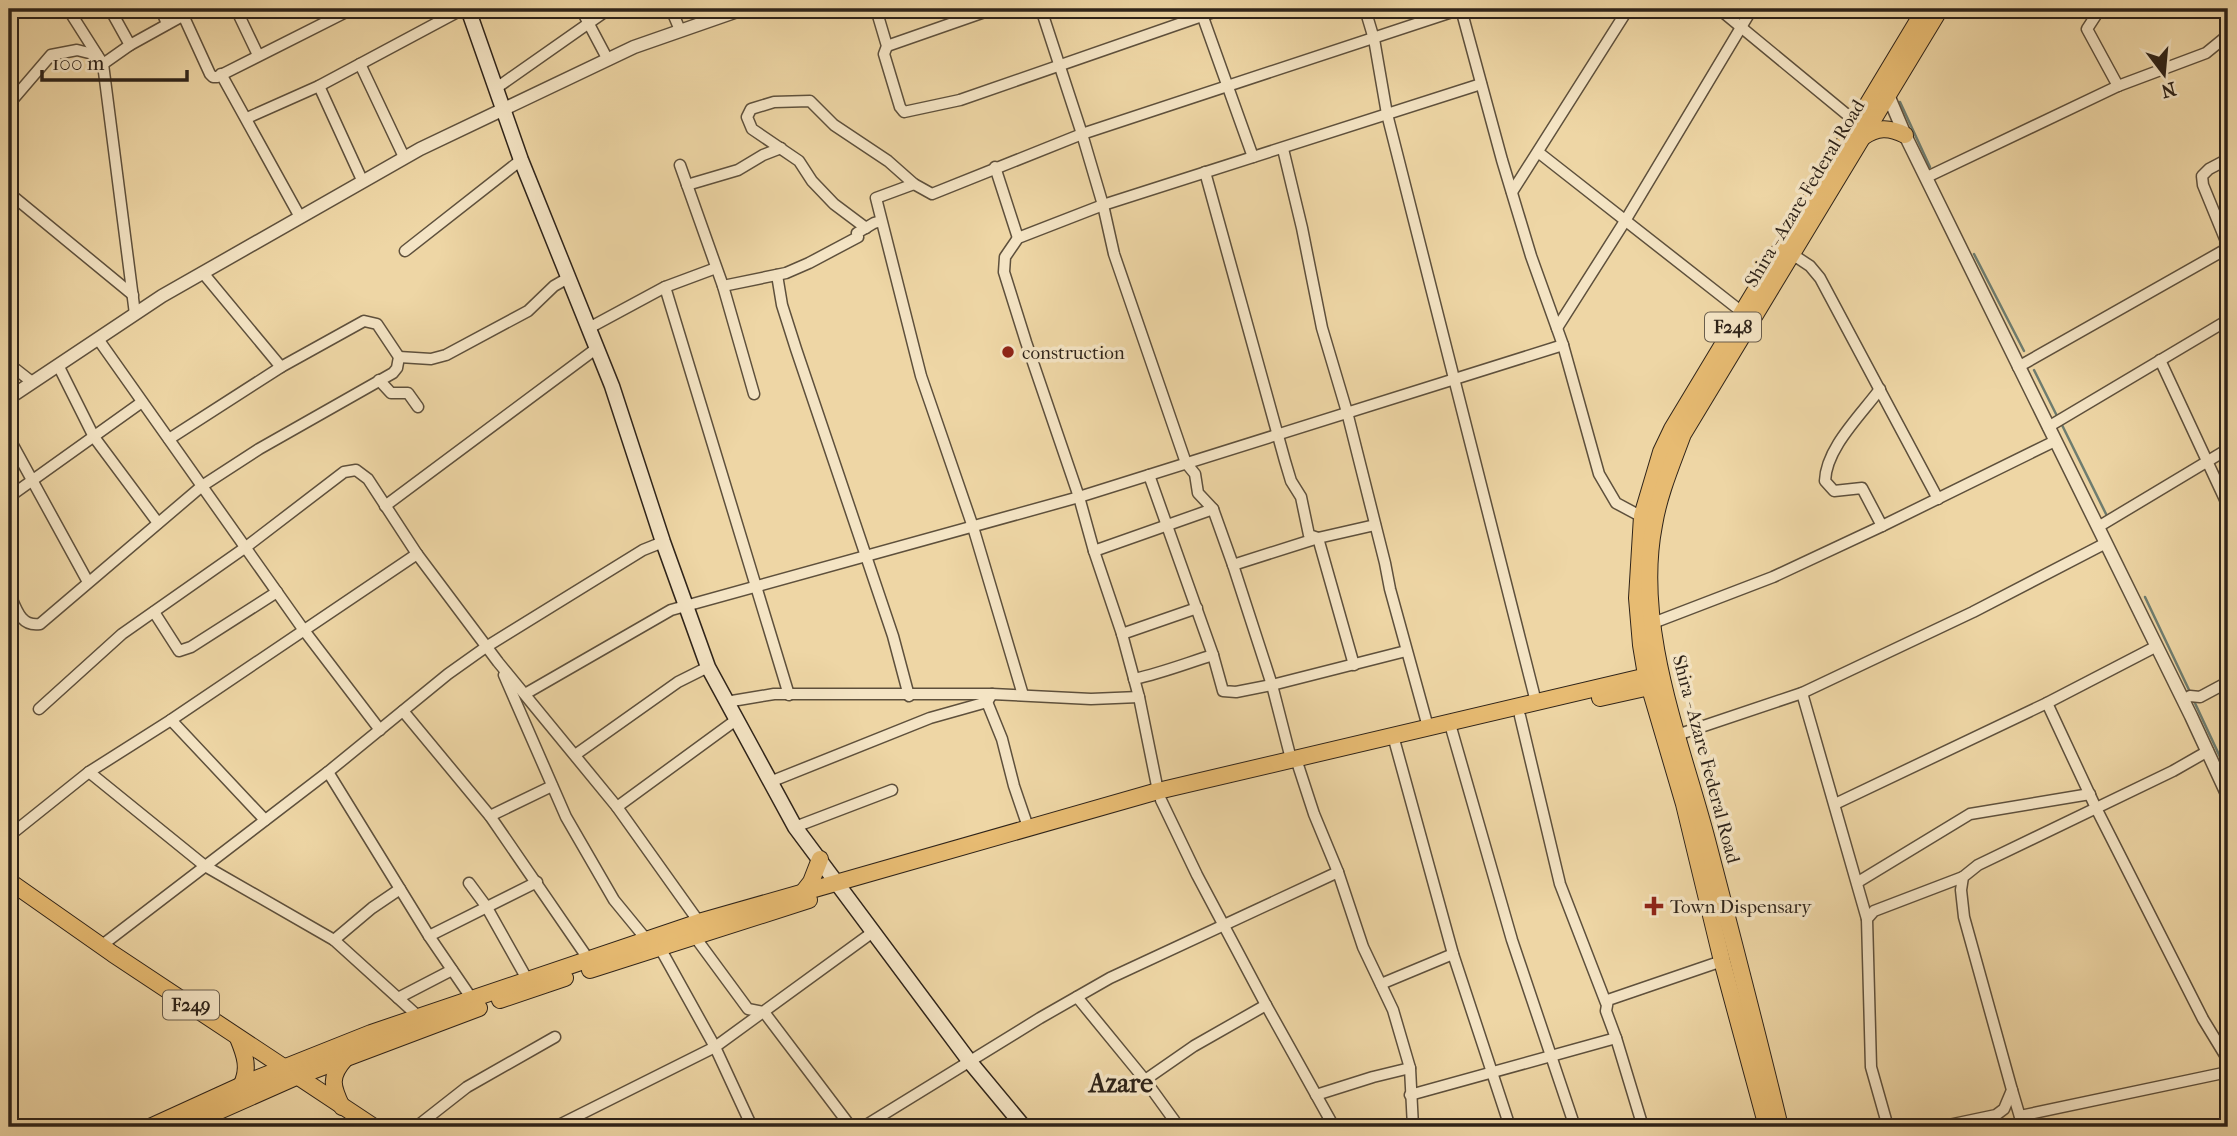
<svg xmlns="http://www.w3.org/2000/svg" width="2237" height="1136" font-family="'IM FELL French Canon',serif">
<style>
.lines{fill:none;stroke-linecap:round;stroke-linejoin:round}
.stream{stroke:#6e7d70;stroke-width:2.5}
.minor-casing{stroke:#5e503c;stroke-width:13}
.tertiary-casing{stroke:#5e503c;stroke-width:15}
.secondary-casing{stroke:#2e2319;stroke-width:17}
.primary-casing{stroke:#2e2319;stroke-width:18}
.minor{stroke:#f4e4c4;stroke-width:10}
.tertiary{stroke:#f4e4c4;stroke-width:12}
.secondary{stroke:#f4e4c4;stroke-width:14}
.primary{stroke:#e7bb72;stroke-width:16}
.poi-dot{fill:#8f2418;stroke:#f4e4c4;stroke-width:2.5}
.labels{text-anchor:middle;stroke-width:7;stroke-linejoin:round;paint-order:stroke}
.shield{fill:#f4e4c4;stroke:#695d4c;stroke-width:2}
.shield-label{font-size:18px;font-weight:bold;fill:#2e2319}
.street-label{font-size:19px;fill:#2e2319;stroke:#f4e4c4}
.poi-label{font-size:19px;fill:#2e2319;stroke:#f4e4c4;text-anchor:start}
.district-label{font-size:26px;font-weight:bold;fill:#2e2319;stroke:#f4e4c4}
</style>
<rect width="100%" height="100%" fill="#eed6a5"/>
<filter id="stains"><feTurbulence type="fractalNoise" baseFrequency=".00286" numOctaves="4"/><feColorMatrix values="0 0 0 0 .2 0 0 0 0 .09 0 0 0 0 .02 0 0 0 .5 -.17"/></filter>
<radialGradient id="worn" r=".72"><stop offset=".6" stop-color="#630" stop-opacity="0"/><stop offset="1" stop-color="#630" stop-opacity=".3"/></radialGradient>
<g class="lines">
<g class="stream">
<polyline points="1900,102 1930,167"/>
<polyline points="1974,254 2024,351"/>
<polyline points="2034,370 2058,418"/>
<polyline points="2061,423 2108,518"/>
<polyline points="2145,597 2190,692"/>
<polyline points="2194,701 2228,774"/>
</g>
<defs>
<g id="minor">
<polyline points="68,9 103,64 135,314"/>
<polyline points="110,9 130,45"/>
<polyline points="161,9 167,24"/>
<polyline points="236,9 258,55"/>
<polyline points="581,9 608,60"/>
<polyline points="671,9 680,30"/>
<polyline points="876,9 887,46 884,54 900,107 904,112 960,100 1222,9"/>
<polyline points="1041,9 1082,134 1103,205 1114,254 1186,463 1195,474 1198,493 1213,509 1233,565 1272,685 1291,759"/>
<polyline points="1200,9 1253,157"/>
<polyline points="1365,9 1374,39 1387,114 1536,702"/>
<polyline points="1461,9 1502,160 1531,256 1563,345 1599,474 1616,503 1646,519"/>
<polyline points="1719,9 1856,122"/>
<polyline points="2100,9 2087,29 2118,86"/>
<polyline points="183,15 210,74 213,77 217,77 352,9"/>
<polyline points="887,46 993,9"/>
<polyline points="103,64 130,45 195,9"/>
<polyline points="360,64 404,157"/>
<polyline points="221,74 300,217"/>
<polyline points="319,86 362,180"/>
<polyline points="495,89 609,9"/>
<polyline points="9,104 51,55 77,50 97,55"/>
<polyline points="247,118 319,86 463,9"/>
<polyline points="1283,149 1302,228 1322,328 1347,412 1385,563 1390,589 1428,727"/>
<polyline points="1538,152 1742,312"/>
<polyline points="2228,159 2209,169 2202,176 2203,185 2228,246"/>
<polyline points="680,165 723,286 754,394"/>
<polyline points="995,167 1018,238"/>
<polyline points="1205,172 1285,461 1291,481 1301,497 1309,535 1318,538 1354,665"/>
<polyline points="1927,177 2118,86 2206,53 2228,35"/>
<polyline points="914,184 876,198 921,376 973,527 1023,695"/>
<polyline points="687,185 738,170 763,155 781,148"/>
<polyline points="1512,192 1628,9"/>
<polyline points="9,193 133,295"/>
<polyline points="866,228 834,204 812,181 799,161 752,129 747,117 751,109 774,102 810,101 834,125 888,161 914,184 932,194 1082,134 1461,9"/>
<polyline points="405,251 521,160"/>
<polyline points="1792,254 1810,266 1820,278 1938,499"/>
<polyline points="203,273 281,367"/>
<polyline points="777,275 782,305 796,349 893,636 909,696"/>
<polyline points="723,286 786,273 809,263 858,237 857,233 874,223 881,221"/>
<polyline points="665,287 789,695"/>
<polyline points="589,328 665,287 716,268"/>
<polyline points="1557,328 1625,221 1752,9"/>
<polyline points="98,339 303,629 380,730"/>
<polyline points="399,357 431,359 446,355 528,311 554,286 568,278"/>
<polyline points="2160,360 2228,506"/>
<polyline points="9,364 32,382"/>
<polyline points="58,365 94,437 158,523"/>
<polyline points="2018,367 2228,248"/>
<polyline points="379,380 391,393 408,393 418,407"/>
<path d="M1880,389C1861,415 1826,448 1825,481L1834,491L1862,488L1882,526"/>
<polyline points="2048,427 2228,320"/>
<polyline points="9,438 88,582"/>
<polyline points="1149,475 1213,655 1223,691 1236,692 1272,685 1406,651"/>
<polyline points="9,497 142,402"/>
<polyline points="385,506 597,348"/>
<polyline points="2098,527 2228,449"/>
<polyline points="1094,551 1213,509"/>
<polyline points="1233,565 1318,538 1375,525"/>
<path d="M9,592C16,608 20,627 40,624L202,486L259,449L393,373L397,368L399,357L377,324L364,321L281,367L169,439"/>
<polyline points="154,612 179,651 191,647 277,592"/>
<polyline points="1653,623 1773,577 1882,526 2055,441"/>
<polyline points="1122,634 1197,608"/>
<polyline points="504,675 566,817 614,900 646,939"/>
<path d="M1134,679C1162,673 1187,663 1213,655"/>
<polyline points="1802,693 1867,919"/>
<polyline points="525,694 671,610 1079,497 1563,345"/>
<polyline points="2183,700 2190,696 2200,697 2228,682"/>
<polyline points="726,702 774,694 992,694 1091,699 1139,697"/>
<polyline points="987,702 1002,739 1014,786 1028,827"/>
<polyline points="2047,703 2096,808 2203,1019 2228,1060"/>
<polyline points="39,709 122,634 246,547 344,472 356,470 368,479 417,554 498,662 617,807 699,922"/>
<polyline points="403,711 490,816 589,960"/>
<polyline points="1520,716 1560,884 1606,1003"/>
<polyline points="171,720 265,820"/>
<polyline points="1452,731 1512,940 1575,1127"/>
<polyline points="1677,735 1802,693 1973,612 2106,543"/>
<polyline points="1395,743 1453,954 1510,1127"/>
<polyline points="575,755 678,682 708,667"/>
<polyline points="1298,765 1314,814 1338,872 1363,947 1393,1010 1410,1068 1413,1127"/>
<polyline points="89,772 205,866 334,940 419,1017"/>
<polyline points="328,772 429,936 472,999"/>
<polyline points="770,782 930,718 987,702 992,694"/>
<polyline points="1158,791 1139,697 1122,634 1094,551 1079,497 1026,342 1004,272 1005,257 1018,238 1103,205 1481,84"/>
<polyline points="1161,800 1197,875 1266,1005 1334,1127"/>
<polyline points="1835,804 2047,703 2157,646"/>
<polyline points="617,807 736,720"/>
<polyline points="490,816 552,786"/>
<polyline points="795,827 892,790"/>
<polyline points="9,836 89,772 171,720 417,554"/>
<polyline points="1858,882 1970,814 2090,794"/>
<polyline points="469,883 486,906 527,979"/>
<polyline points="429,936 537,882"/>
<polyline points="695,937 748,1009 764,1012 851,1127"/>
<polyline points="334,940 372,908 400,889"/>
<polyline points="101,946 328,772 448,674 486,647 643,550 663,542"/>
<polyline points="660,948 715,1047 752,1127"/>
<polyline points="1381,984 1453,954"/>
<polyline points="1077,997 1145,1080 1179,1127"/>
<polyline points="398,998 452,970"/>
<polyline points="1145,1080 1194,1046 1266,1005"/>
<polyline points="2012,1090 2023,1127"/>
<polyline points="1316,1095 1373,1077 1410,1068"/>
<polyline points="1410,1095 1616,1038"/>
<polyline points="2020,1116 2228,1072"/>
<polyline points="416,1127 467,1087 555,1037"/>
<polyline points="555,1127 715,1047 873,932"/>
<polyline points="863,1127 1040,1018 1110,978 1338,872"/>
<polyline points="1643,1127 1616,1038 1606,1011 1608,1000 1722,961"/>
<polyline points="1888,1127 1871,1067 1867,919 1874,911 1963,877"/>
<polyline points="1939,1127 1996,1115 2004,1109 2012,1090 1964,917 1961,890 1963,877 1978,865 2173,771 2208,751"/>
</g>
<g id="tertiary">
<polyline points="1888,95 1905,135 2191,716 2228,796"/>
<polyline points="9,398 162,296 420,149 634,47 743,9"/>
</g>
<polyline id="secondary" points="468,9 521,160 612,386 663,542 708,667 795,827 970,1062 1024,1127"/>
<g id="primary">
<path d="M1863,137C1877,127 1889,127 1905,135"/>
<polyline points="1600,698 1663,684"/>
<polyline points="9,881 113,954 374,1127"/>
<polyline points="804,891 811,882 820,859"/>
<polyline points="590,970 809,900"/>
<polyline points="500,1000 565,978"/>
<path d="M238,1038C245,1055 250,1069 241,1086"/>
<path d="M342,1107C332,1086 329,1077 345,1059"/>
<polyline points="150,1127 253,1080 371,1033 699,922 1158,791 1660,673"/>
<polyline points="183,1127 296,1077 479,1008"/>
<polyline points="1767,1127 1722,961 1684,804 1646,675 1641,645 1637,598 1642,516 1661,452 1672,429 1925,9"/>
<path d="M1780,1127C1757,1031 1732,936 1707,840C1681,741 1634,628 1654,525C1659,494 1672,464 1683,434L1940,9"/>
</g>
</defs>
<use href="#minor" class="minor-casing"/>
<use href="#tertiary" class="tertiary-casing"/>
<use href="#secondary" class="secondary-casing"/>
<use href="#primary" class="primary-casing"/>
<use href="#minor" class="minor"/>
<use href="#tertiary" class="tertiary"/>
<use href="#secondary" class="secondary"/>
<use href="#primary" class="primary"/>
</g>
<g class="poi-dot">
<circle cx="1008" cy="352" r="7"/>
<path d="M1650.5 895.5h7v7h7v7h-7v7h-7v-7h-7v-7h7z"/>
</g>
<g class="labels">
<g class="shield">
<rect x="1705" y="312.5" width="56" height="29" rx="5"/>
<rect x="163" y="990.5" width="56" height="29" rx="5"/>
</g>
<g class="shield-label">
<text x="1733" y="333">F248</text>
<text x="191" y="1011">F249</text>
</g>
<g class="street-label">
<text transform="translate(1804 193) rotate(-59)" y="7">Shira - Azare Federal Road</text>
<text transform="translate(1707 759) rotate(75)" y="7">Shira - Azare Federal Road</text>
</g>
<g class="poi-label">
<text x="1022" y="359">construction</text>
<text x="1670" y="913">Town Dispensary</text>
</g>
<g class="district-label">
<text x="1121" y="1092">Azare</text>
</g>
</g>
<rect width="2237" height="1136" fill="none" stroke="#eed6a5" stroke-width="35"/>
<rect x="10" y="10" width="2216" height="1115" fill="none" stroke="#2e2319" stroke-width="3.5"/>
<rect x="18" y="18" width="2202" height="1101" fill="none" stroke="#2e2319" stroke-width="2"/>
<g transform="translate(2164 74) rotate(164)" stroke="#f4e4c4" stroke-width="5" paint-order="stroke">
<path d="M0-5L12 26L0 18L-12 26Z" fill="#2e2319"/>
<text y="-10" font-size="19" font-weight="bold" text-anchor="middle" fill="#2e2319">N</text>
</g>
<path d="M42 70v10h145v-10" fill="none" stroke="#2e2319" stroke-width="3.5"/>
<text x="52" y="70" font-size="21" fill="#2e2319" stroke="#f4e4c4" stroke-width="5" paint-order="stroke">100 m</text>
<rect width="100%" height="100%" filter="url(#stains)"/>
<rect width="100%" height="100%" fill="url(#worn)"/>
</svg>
